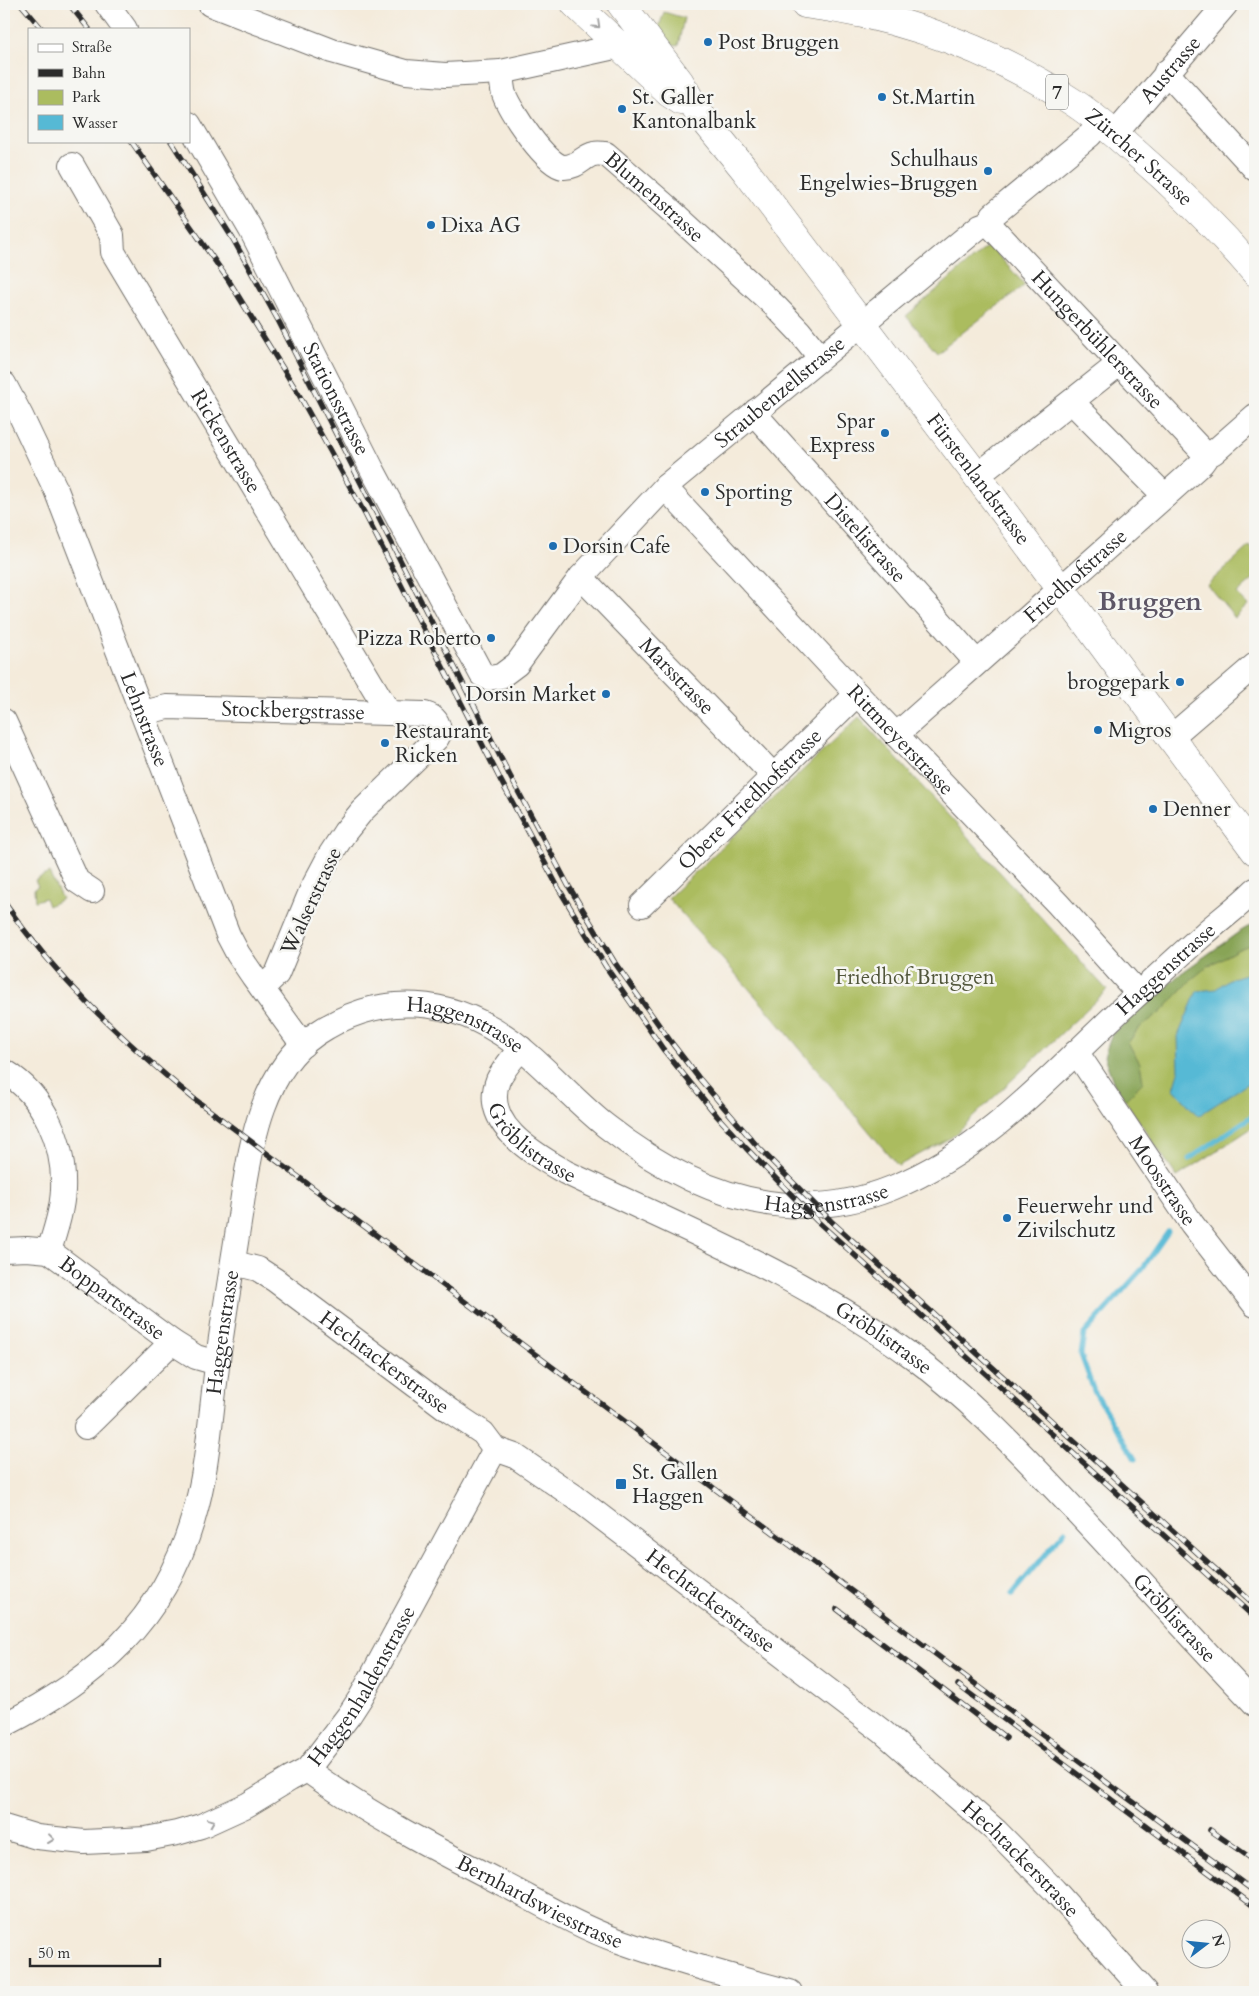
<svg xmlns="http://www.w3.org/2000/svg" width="1259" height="1996" font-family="Cardo,serif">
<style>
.green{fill:#abbc5f;stroke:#6b7445}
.forest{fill:#88a456;stroke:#5a6840}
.water{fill:#56b9d5;stroke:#407280}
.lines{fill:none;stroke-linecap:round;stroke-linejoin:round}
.stream{stroke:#56b9d5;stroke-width:5}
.minor-casing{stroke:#716e69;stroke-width:26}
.major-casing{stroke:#716e69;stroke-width:29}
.minor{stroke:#fff;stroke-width:24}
.major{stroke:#fff;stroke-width:28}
.rail-casing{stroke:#2b2b2b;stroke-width:5.5}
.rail{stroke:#f6f6f2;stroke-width:4;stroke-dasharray:11;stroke-linecap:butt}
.oneway{stroke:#a0a0a0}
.poi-dot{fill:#1f6fb2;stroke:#f6f6f2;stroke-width:2}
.labels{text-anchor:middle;stroke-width:5;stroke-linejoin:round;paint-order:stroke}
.shield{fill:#f6f6f2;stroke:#686867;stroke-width:1}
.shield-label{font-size:20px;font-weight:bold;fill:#2b2b2b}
.poi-label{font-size:21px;fill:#2b2b2b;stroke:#f6f6f2;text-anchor:start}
.street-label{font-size:21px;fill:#2b2b2b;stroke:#f6f6f2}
.park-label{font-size:21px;fill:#51563b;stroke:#f6f6f2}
.district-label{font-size:26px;font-weight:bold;fill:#5d5666;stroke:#f6f6f2}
</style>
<rect width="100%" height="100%" fill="#f6f6f2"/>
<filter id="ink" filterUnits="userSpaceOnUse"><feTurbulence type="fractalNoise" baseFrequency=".02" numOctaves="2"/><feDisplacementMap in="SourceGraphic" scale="10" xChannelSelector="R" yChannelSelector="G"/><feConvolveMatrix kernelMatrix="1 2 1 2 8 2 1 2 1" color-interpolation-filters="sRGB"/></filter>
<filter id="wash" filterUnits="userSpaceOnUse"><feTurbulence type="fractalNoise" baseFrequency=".0096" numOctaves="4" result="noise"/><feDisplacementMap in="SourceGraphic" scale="20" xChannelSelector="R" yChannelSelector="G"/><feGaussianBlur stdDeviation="1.12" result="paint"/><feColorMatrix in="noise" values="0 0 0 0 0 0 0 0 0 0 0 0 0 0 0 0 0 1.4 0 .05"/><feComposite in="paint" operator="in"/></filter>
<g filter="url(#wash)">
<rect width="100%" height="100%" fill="#f4ebdb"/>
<g class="green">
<polygon points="664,12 684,18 678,46 672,45 659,27"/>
<polygon points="989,245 1025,285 937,352 906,316"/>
<polygon points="1249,546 1255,553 1255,578 1237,594 1248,605 1235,618 1207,585"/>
<polygon points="859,717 1107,990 952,1137 898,1166 765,1007 668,898"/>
<polygon points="49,873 62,899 48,906 45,898 35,901 34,889 38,886 35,880"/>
<polygon points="1255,923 1255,1126 1177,1177 1114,1084 1104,1056 1180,974 1239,932"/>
</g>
<polygon class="forest" points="1255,923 1255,943 1239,949 1208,966 1192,979 1161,1012 1139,1028 1128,1043 1140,1063 1143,1082 1125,1100 1114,1084 1104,1056 1112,1034 1180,974 1239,932"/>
<polygon class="water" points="1255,971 1255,1079 1198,1116 1174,1089 1179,1072 1178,1036 1197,991 1216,989 1229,979"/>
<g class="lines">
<g class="stream">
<polyline points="1189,1159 1255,1114"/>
<polyline points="1135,1459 1094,1391 1081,1355 1084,1334 1142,1269 1168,1232"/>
<polyline points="1012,1594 1065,1531"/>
</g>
</g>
</g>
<g filter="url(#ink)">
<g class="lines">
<defs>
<g id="minor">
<polyline points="107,4 125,29"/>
<polyline points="210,4 332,51 406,72 445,75 501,72 619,46 635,44"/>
<path id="s1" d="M501,72C502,79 502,88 504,94C510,111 546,165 563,167C578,168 583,156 594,154C598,153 602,154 606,154L667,207L776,307L799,331L820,357"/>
<polyline points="1166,72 1255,169"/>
<path id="s2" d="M189,124L251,230L373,471L482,675L489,678L501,676L517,664L581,577L666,486L980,226L988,223L993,215L1090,135L1100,122"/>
<path id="s3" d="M1115,134L1226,4"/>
<path id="s4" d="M72,165L112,235L113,252L389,713"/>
<path id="s5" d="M988,223L1207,456"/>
<path id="s6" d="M4,384L21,416L56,490L228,935L238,954L253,976L303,1045"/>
<polyline points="1072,402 1165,496"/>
<path id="s7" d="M756,411L761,421L971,656L975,663"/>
<polyline points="977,476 1120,363"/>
<path id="s8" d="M666,486L672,495L857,694L1058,904L1138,993"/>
<path id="s9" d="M581,577L773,775"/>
<path id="s10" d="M143,713L167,707L425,714C436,717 439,723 439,734L437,738L362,811L345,832L330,855L312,889L277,974L262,988"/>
<polyline points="4,721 77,881 92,891"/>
<path id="s11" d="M896,735L1165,496L1202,463L1207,456L1214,452L1255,416"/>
<polyline points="1170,738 1255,665"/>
<path id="s12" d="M642,905L857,694"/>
<path id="s13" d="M521,1048C513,1058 503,1069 498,1080C481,1124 534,1154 565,1172C684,1229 807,1278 913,1357C965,1395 1011,1443 1056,1490C1123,1560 1188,1634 1255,1704"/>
<path id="s14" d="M1075,1053L1083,1062L1192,1224L1255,1305"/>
<path d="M4,1071C44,1095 65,1144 63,1190C62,1211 55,1231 49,1251"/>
<path id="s15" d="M4,1250L27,1249L49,1251L172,1342L196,1357L217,1363"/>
<path id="s16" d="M234,1263L258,1269L275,1280L450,1411L483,1433L495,1449L515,1456L575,1497L883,1732L996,1831L1054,1890L1145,1992"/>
<polyline points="86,1427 172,1342"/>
<path id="s17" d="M4,1725C96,1679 163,1621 193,1519C208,1470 210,1418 217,1367C224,1310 235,1253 243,1196C252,1138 264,1070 316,1034C381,990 452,997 513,1042C546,1067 573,1100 606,1126C690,1192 787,1230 892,1188C992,1148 1062,1062 1140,992C1161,973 1182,953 1204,934C1221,919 1239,906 1255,890"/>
<path id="s18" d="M307,1770C369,1815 439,1851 507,1886C543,1905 580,1927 619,1941C675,1961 732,1977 790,1992"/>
<path id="s19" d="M4,1827L37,1837L84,1842L146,1839L177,1833L201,1826L247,1805L290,1779L307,1770L350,1714L361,1697L495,1449"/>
</g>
<g id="major">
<polyline points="575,4 669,93 681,101"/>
<path id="s20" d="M621,4L680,82L697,111L745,170L971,468L1255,851"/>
<path id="s21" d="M805,4C902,16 994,50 1076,104C1097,118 1116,135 1135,152C1178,189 1218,229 1255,272"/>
</g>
</defs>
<use href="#minor" class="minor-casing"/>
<use href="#major" class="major-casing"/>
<use href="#minor" class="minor"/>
<use href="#major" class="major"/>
<defs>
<g id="rail">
<polyline points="21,4 42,29"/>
<polyline points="69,4 89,29"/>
<polyline points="131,141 229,281 298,393 365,514 501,781 559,889 606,967 663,1049 717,1116 746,1148 817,1221 1255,1618"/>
<polyline points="171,141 233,239 279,322 510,776 568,885 615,963 671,1042 698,1077 758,1147 831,1221 1255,1605"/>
<path d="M4,902C56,978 122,1040 193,1098L1117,1790L1255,1892"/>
<polyline points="837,1609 1006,1738"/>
<polyline points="958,1685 1255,1907"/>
<polyline points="1210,1830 1255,1861"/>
</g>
</defs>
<use href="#rail" class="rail-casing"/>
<use href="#rail" class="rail"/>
</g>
<defs><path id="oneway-chevron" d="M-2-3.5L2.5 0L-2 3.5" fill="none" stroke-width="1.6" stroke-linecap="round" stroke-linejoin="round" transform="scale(1.25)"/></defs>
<g class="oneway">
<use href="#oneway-chevron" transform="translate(597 25) rotate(44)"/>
<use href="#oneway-chevron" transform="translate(211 1822) rotate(-22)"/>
<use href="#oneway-chevron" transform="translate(51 1839) rotate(7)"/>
</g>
</g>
<g class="poi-dot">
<circle cx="708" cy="42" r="5"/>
<circle cx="882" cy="97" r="5"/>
<circle cx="622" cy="109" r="5"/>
<circle cx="988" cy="171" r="5"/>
<circle cx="431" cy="225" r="5"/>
<circle cx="885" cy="433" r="5"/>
<circle cx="705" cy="492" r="5"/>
<circle cx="553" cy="546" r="5"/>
<circle cx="491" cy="638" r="5"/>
<circle cx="1180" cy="682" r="5"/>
<circle cx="606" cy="694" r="5"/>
<circle cx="1098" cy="730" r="5"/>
<circle cx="385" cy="743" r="5"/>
<circle cx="1153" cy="809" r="5"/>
<circle cx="1007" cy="1218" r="5"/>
<rect x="615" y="1478" width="12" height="12" rx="2.5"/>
</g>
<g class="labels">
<rect class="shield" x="1046" y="74.5" width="22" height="35" rx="4"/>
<g class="shield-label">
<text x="1057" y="99">7</text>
</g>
<g class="poi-label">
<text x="718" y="49">Post Bruggen</text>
<text x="632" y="104">St. Galler<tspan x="632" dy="24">Kantonalbank</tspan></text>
<text x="892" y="104">St.Martin</text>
<text x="978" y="166" text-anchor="end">Schulhaus<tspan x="978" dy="24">Engelwies-Bruggen</tspan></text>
<text x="441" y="232">Dixa AG</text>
<text x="875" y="428" text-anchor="end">Spar<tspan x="875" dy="24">Express</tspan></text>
<text x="715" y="499">Sporting</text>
<text x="563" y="553">Dorsin Cafe</text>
<text x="481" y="645" text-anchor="end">Pizza Roberto</text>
<text x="1170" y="689" text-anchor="end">broggepark</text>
<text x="596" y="701" text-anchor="end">Dorsin Market</text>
<text x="1108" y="737">Migros</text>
<text x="395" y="738">Restaurant<tspan x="395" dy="24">Ricken</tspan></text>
<text x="1163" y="816">Denner</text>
<text x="1017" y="1213">Feuerwehr und<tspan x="1017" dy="24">Zivilschutz</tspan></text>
<text x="632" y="1479">St. Gallen<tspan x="632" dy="24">Haggen</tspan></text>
</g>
<g class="street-label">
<text dy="7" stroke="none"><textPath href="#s3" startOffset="85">Austrasse</textPath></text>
<text dy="7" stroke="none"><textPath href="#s21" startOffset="374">Zürcher Strasse</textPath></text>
<text dy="7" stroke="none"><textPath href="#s1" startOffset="229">Blumenstrasse</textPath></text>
<text dy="7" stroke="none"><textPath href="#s5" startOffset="160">Hungerbühlerstrasse</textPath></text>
<text dy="7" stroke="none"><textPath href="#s2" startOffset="1044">Straubenzellstrasse</textPath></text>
<text dy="7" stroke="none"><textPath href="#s2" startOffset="312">Stationsstrasse</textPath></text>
<text dy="7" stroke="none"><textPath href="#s4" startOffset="318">Rickenstrasse</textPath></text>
<text dy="7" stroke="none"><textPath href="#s20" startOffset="595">Fürstenlandstrasse</textPath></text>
<text dy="7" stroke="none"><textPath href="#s7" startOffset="168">Distelistrasse</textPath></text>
<text dy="7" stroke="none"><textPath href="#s11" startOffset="240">Friedhofstrasse</textPath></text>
<text dy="7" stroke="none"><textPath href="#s9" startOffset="138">Marsstrasse</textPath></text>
<text dy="7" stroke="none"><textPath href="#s10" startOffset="151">Stockbergstrasse</textPath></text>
<text dy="7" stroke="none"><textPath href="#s6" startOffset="364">Lehnstrasse</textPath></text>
<text dy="7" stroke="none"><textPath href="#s8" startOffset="346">Rittmeyerstrasse</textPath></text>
<text dy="7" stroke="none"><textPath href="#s12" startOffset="151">Obere Friedhofstrasse</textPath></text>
<text transform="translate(311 901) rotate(-65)" y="7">Walserstrasse</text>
<text dy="7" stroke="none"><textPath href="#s17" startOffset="1796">Haggenstrasse</textPath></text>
<text dy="7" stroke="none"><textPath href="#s17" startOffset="958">Haggenstrasse</textPath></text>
<text dy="7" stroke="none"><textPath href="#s13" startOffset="119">Gröblistrasse</textPath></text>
<text dy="7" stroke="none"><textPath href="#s14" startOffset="155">Moosstrasse</textPath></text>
<text dy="7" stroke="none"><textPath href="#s17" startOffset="1376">Haggenstrasse</textPath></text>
<text dy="7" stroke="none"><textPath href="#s15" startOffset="124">Boppartstrasse</textPath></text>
<text dy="7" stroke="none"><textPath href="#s17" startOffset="478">Haggenstrasse</textPath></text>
<text dy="7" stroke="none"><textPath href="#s13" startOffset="524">Gröblistrasse</textPath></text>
<text dy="7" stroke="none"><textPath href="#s16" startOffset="182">Hechtackerstrasse</textPath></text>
<text dy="7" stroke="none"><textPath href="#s16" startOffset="588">Hechtackerstrasse</textPath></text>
<text dy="7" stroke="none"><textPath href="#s13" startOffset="929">Gröblistrasse</textPath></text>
<text dy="7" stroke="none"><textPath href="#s19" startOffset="421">Haggenhaldenstrasse</textPath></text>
<text dy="7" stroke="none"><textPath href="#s16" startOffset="992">Hechtackerstrasse</textPath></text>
<text dy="7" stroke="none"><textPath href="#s18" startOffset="268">Bernhardswiesstrasse</textPath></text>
</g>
<g class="park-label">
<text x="915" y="984">Friedhof Bruggen</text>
</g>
<g class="district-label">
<text x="1150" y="610">Bruggen</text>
</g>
</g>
<rect width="1259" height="1996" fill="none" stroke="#f6f6f2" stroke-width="20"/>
<rect x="28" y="28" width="162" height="115" fill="#f6f6f2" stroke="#a5a5a2"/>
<rect x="38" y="44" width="25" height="8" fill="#ffffff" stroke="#a5a5a2"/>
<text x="72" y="52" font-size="15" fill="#2b2b2b">Straße</text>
<rect x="38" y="69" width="25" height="8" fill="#2b2b2b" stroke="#a5a5a2"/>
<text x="72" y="78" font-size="15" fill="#2b2b2b">Bahn</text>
<rect x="38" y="90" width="25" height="15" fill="#abbc5f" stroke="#a5a5a2"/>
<text x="72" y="102" font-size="15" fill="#2b2b2b">Park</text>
<rect x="38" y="115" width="25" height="15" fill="#56b9d5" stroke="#a5a5a2"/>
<text x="72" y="128" font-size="15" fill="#2b2b2b">Wasser</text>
<g transform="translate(1206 1944) rotate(74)"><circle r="24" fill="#f6f6f2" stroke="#a5a5a2"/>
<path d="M0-4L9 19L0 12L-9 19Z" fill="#1f6fb2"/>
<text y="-8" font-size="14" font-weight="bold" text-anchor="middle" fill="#2b2b2b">N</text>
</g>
<path d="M30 1958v8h130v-8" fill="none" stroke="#2b2b2b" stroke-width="2.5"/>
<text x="38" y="1958" font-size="15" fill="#2b2b2b" stroke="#f6f6f2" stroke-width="4" paint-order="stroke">50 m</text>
</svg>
